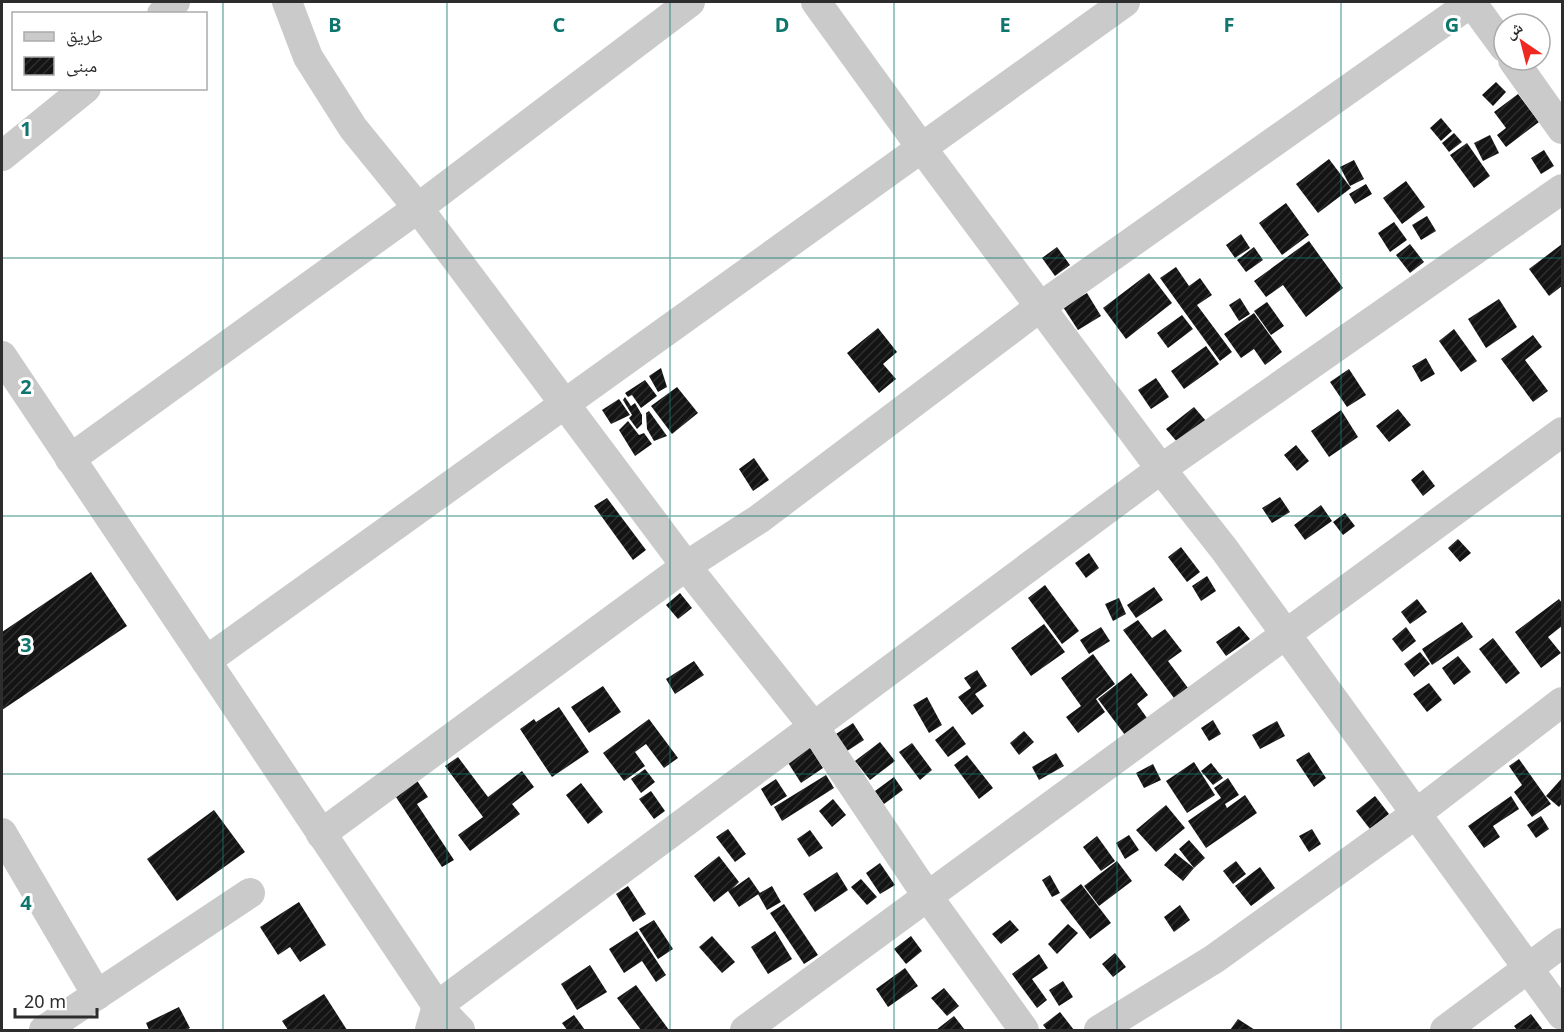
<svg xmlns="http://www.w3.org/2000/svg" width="1564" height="1032" font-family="'Noto Sans','Noto Naskh Arabic',sans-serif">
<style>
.building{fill:url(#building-hatch)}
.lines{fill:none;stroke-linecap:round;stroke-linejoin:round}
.street{stroke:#cacaca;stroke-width:30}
.grid{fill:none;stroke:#0f766e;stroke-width:1.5;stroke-opacity:0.55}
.grid-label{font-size:20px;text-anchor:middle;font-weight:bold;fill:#0f766e;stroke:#fff;stroke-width:6;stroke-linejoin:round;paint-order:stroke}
</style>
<defs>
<pattern id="building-hatch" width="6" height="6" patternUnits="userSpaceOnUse" patternTransform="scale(1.5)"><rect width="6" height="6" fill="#141414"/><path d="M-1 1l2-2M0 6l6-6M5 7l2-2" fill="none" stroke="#2e2e2e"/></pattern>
</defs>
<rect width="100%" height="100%" fill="#fff"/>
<g class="building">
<polygon points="1496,82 1506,92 1493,106 1482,95"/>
<polygon points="1518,94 1539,122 1506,147 1497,135 1506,128 1494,112"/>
<polygon points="1441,118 1452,131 1441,141 1430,128"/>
<polygon points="1454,133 1462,142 1449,152 1442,143"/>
<polygon points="1490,135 1499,153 1483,161 1474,143"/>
<polygon points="1467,143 1490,176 1474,188 1450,155"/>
<polygon points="1544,150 1554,166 1541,174 1531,158"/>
<polygon points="1329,159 1351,188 1318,213 1296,184"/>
<polygon points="1354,160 1364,179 1350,186 1340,167"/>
<polygon points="1406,181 1425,207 1402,224 1383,198"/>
<polygon points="1366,184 1372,194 1355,204 1349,194"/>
<polygon points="1286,203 1309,235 1282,255 1259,223"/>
<polygon points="1427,216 1436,231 1421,240 1412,225"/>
<polygon points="1394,222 1407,240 1390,252 1378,233"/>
<polygon points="1241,234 1250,248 1235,258 1226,245"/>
<polygon points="1309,241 1343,288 1306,317 1283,285 1266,297 1254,281"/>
<polygon points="1410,244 1424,262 1410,273 1396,255"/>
<polygon points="1562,244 1562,286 1549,296 1529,269"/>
<polygon points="1057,247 1070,265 1055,276 1042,258"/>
<polygon points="1254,247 1263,260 1246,272 1237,260"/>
<polygon points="1176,267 1189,286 1200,278 1212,295 1197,305 1232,352 1220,361 1160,278"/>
<polygon points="1149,273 1172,303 1126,339 1103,308"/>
<polygon points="1087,293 1101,316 1078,330 1063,307"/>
<polygon points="1240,298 1250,314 1239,321 1229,305"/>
<polygon points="1499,299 1517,327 1486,348 1468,319"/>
<polygon points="1267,302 1284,326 1271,335 1254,311"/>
<polygon points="1254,313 1282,352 1265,365 1254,349 1241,358 1224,334"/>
<polygon points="1182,315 1193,329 1168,348 1157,333"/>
<polygon points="878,328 897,352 883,364 896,379 879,393 847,353"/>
<polygon points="1454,329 1477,361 1461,372 1439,341"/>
<polygon points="1533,335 1542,347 1525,360 1548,391 1533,402 1501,359"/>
<polygon points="1206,346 1219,364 1184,389 1171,371"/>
<polygon points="1426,358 1435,374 1421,382 1412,366"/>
<polygon points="661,368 667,387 658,392 649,376"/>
<polygon points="1349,369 1366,395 1347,407 1330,382"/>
<polygon points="1156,378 1169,397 1151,409 1138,390"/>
<polygon points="645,380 657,396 641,408 632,395 628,397 625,393"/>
<polygon points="677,387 698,413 672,434 651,406"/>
<polygon points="625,397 631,406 635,403 642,415 642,424 637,429 629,418 632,415 623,400"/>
<polygon points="619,399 630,415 611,424 602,410"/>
<polygon points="1194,407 1206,421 1178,443 1166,429"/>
<polygon points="1398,409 1411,425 1389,442 1376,426"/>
<polygon points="1341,410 1358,437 1329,457 1311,431"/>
<polygon points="649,411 667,436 654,441 647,429 646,413"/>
<polygon points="628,421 639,435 644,433 652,444 635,456 619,430"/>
<polygon points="1296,445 1309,461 1297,471 1284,455"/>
<polygon points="754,458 769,480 753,491 739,469"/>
<polygon points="1423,470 1435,486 1423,496 1411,480"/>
<polygon points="1280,497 1290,512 1272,523 1262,508"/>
<polygon points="607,498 646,550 633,560 594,506"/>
<polygon points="1321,505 1332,521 1305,540 1294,525"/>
<polygon points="1345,513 1355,526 1343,535 1333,522"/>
<polygon points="1458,539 1471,553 1460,562 1448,548"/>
<polygon points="1181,547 1200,572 1187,582 1168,557"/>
<polygon points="1089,553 1099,568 1086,578 1075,563"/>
<polygon points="91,572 127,626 2,710 2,632"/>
<polygon points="1207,576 1216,591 1201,601 1192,586"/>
<polygon points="1045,585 1079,631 1062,644 1028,598"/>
<polygon points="1154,587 1163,600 1136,618 1127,605"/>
<polygon points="680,593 692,608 678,619 666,605"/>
<polygon points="1119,598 1126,614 1113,621 1105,604"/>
<polygon points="1417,599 1427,612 1410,624 1401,612"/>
<polygon points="1559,599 1562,603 1562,626 1548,637 1561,653 1541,668 1515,632"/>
<polygon points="1138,620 1152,638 1165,629 1182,651 1168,661 1188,688 1174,698 1123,630"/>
<polygon points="1462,622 1473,637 1432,665 1422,649"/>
<polygon points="1044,624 1065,652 1031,676 1011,648"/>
<polygon points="1239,626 1250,639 1226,656 1216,642"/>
<polygon points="1101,627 1110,641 1089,654 1080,640"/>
<polygon points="1406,627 1416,641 1402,652 1392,639"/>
<polygon points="1493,638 1520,673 1506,684 1479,649"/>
<polygon points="1420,652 1430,664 1414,677 1404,664"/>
<polygon points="1093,654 1115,684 1096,699 1105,712 1078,733 1066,717 1081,706 1061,678"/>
<polygon points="1458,656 1471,672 1454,685 1442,668"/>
<polygon points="694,661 704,675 675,694 666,679"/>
<polygon points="977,670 987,686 975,694 984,706 972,715 958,697 971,688 964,678"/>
<polygon points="1131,673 1148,695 1137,704 1147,718 1125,735 1098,699"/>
<polygon points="1429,683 1442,700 1427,712 1413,694"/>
<polygon points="603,686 621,712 589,733 571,707"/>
<polygon points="927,697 942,725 929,733 913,705"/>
<polygon points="559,707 589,752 552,777 520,729 534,719 536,722"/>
<polygon points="649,719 678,758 664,768 646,744 635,752 645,766 624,781 603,753"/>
<polygon points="1213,720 1221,734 1209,741 1201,728"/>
<polygon points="1277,721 1285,736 1260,749 1252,735"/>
<polygon points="853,723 864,740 847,751 836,734"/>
<polygon points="953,726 966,744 948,757 935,740"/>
<polygon points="1024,731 1034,742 1019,755 1010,743"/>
<polygon points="880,742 895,761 870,780 855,761"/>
<polygon points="807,743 823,768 801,783 785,758"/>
<polygon points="912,743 932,770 920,780 899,752"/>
<polygon points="1309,752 1326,778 1314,787 1296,760"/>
<polygon points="1056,753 1064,766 1039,780 1032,767"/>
<polygon points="967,755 993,788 979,799 954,765"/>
<polygon points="458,757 488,797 522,771 534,787 512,804 520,814 470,851 458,835 483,817 445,766"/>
<polygon points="1519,759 1551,804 1532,817 1514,792 1522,785 1509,766"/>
<polygon points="1194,762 1215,795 1187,813 1166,781"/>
<polygon points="1211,763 1223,778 1213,785 1201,771"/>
<polygon points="1153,764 1161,780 1144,788 1136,773"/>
<polygon points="645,769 655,782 641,793 631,779"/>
<polygon points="826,775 834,788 782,821 774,807"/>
<polygon points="414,776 428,797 417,804 454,860 442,867 392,791"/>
<polygon points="894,777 903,790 884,804 875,791"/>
<polygon points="1228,778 1239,795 1225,804 1227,808 1245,795 1257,813 1206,848 1188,821 1221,798 1214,788"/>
<polygon points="1562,778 1562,803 1559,807 1546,796"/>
<polygon points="776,779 787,796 771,806 761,789"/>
<polygon points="581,783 603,812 588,824 566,795"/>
<polygon points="651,791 665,811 654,819 639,799"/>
<polygon points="1375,796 1389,814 1370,829 1356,811"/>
<polygon points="1511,796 1519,809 1493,826 1500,837 1484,848 1468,826"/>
<polygon points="833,799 846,815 832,827 819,811"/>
<polygon points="1166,805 1185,828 1156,852 1136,830"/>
<polygon points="214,810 245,852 177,901 147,859"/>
<polygon points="1541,816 1549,829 1536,838 1527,825"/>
<polygon points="728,829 746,854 735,862 716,837"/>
<polygon points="1312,829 1321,844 1309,852 1299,836"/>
<polygon points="810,830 823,848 809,857 797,839"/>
<polygon points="1129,835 1139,850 1125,859 1116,843"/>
<polygon points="1097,836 1115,861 1101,871 1083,847"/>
<polygon points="1189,840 1205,858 1194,868 1179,849"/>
<polygon points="1175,853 1194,868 1183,881 1164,865"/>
<polygon points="719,856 739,882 732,889 749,877 760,893 739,907 728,891 714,902 694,876"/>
<polygon points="1117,861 1132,881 1099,906 1084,886"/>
<polygon points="1236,861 1246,874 1233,884 1223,871"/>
<polygon points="880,863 895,885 880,894 866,873"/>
<polygon points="1260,867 1275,888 1251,906 1235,886"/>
<polygon points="837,872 848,890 815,912 803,894"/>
<polygon points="1050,875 1060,893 1052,897 1042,880"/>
<polygon points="861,879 877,897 867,905 851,887"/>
<polygon points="1081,884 1111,923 1090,939 1060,900"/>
<polygon points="628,886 646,914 633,922 616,894"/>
<polygon points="772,886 781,902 767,910 758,894"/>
<polygon points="299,902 326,945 300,962 290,947 278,955 260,927"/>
<polygon points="784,904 818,955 804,964 770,913"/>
<polygon points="1180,905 1190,920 1174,932 1164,917"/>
<polygon points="654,920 673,949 658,959 639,929"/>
<polygon points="1010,920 1019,930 1001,944 992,934"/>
<polygon points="1068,924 1078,933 1057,954 1048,944"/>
<polygon points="637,931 666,975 656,982 642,961 624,973 609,949"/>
<polygon points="775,931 792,959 768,974 751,947"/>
<polygon points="712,936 735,962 722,973 699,947"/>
<polygon points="911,936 922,951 906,964 894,949"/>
<polygon points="1115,953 1126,967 1113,977 1102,964"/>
<polygon points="1039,954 1048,968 1032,979 1047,1000 1037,1008 1012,974"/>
<polygon points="590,965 607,992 577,1010 561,984"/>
<polygon points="905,968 918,986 888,1007 876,989"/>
<polygon points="1063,981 1073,997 1059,1006 1049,990"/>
<polygon points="636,985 669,1030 641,1030 617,998"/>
<polygon points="944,988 959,1006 947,1016 931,998"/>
<polygon points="324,994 347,1030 288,1030 282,1021"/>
<polygon points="179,1007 190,1028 186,1030 149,1030 146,1023"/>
<polygon points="1060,1012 1074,1030 1047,1030 1043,1025"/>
<polygon points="1531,1014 1543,1030 1517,1030 1514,1026"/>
<polygon points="574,1015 585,1030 567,1030 562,1023"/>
<polygon points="954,1016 965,1030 936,1030"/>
<polygon points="1238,1019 1255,1030 1230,1030"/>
</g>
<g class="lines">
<g class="street">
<polyline points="287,2 308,57 353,128 418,208 686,566 814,727 928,897 1024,1030"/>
<polyline points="816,2 921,147 1161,469 1224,549 1562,1015"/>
<polyline points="1471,2 1504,47"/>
<polyline points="162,14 175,2"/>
<polyline points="1513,60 1562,129"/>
<polyline points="2,156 86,88"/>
<polyline points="2,356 437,1006 460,1030"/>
<polyline points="70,459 418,208 690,2"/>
<polyline points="206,661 1125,2"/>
<polyline points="2,833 97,995"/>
<polyline points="321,834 686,566 759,519 1040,307 1472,2"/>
<polyline points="44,1030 250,893"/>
<polyline points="430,1030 437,1006 1161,469 1562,189"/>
<polyline points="745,1030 1562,432"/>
<polyline points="1099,1030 1214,959 1417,813 1562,702"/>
<polyline points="1445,1030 1562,943"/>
</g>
</g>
<path class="grid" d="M223,2V1030M447,2V1030M670,2V1030M894,2V1030M1117,2V1030M1341,2V1030M2,258H1562M2,516H1562M2,774H1562"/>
<g class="grid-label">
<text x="335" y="32">B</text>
<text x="559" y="32">C</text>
<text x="782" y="32">D</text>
<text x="1005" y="32">E</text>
<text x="1229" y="32">F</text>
<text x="1452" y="32">G</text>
<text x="26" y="136">1</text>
<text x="26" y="394">2</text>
<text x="26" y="652">3</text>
<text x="26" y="910">4</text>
</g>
<rect width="1564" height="1032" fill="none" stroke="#2d2d2d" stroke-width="6"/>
<rect x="12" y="12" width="195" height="78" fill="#ffffff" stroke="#ababab" stroke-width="1.5"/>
<rect x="24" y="32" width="30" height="9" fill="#cacaca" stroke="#ababab" stroke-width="1.5"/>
<text x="66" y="42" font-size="18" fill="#2d2d2d">طريق</text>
<rect x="24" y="57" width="30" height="18" fill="url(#building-hatch)" stroke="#ababab" stroke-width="1.5"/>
<text x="66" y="72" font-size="18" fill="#2d2d2d">مبنى</text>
<g transform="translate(1522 42) rotate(325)"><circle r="28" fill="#ffffff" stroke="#ababab" stroke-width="1.5"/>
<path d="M0-4.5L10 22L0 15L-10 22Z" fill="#f02822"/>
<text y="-9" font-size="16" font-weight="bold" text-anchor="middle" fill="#2d2d2d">ش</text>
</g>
<path d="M15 1008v9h82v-9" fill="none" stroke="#2d2d2d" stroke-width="3"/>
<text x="24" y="1008" font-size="18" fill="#2d2d2d" stroke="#ffffff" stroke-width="4.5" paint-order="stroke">20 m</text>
</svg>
